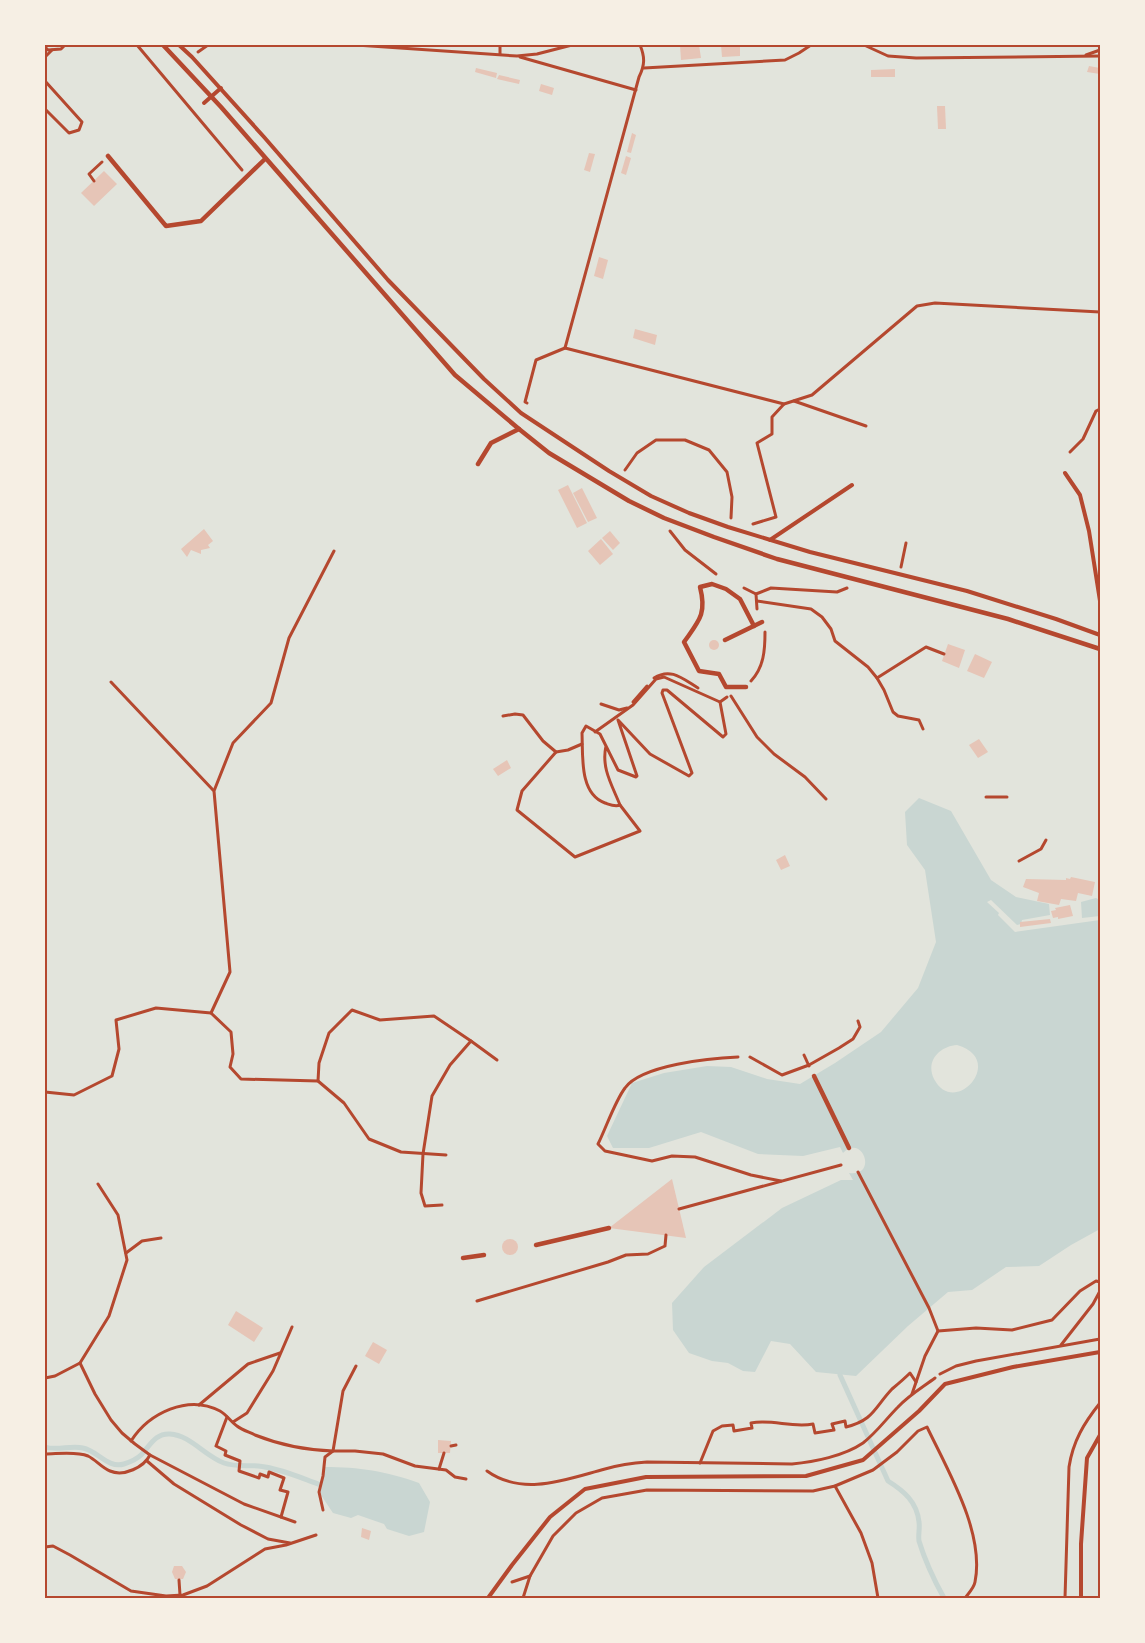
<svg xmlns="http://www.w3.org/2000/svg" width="1145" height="1643" font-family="'Noto Sans',sans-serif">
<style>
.green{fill:#e2e4dc}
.water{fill:#c9d6d2;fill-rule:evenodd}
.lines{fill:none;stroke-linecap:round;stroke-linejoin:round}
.stream{stroke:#c9d6d2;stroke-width:5}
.building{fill:#e6c5b7}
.path{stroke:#b5482f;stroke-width:3}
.service{stroke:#b5482f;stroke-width:4}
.pedestrian{stroke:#b5482f;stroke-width:4.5}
.neatline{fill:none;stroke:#b5482f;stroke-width:2}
</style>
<rect width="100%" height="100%" fill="#f6efe4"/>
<rect class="green" x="45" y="45" width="1055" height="1553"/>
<g class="water">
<path d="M919,798L951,811L991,880L1016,897L1049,904L1050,915L1022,920L1021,924L1017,925L991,900L987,902L999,913L998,915L1015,932L1100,920V1229L1071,1245L1039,1266L1006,1267L972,1290L948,1292L908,1326L856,1376L816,1372L790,1344L771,1341L755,1372L743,1371L728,1363L712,1361L689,1353L673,1330L672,1303L704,1267L782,1208L841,1180H853L849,1173C878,1177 863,1133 843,1153L840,1147L803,1156L758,1154L701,1132L649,1148H613L607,1136L632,1083L664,1073L707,1066L731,1067L767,1079L800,1084L835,1063L881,1032L918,988L936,942L925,870L907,845L905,812ZM957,1045C1007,1059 955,1119 934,1079C925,1061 940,1046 957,1045Z"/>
<polygon points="1096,898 1100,900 1100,916 1082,918 1081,902"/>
<path d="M324,1467C360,1467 385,1471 419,1483L430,1502L424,1532L409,1536L387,1529L384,1524L358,1515L351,1518L333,1513L319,1492Z"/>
</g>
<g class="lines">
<g class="stream">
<path d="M840,1375L888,1481C904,1491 917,1502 919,1522C920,1528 918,1535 919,1541C925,1561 934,1580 944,1598"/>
<path d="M45,1447C57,1451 71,1445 83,1448C98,1451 108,1469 124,1464C130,1462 136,1460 141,1455C150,1446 155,1433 170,1434C190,1435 205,1456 224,1463C235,1467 247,1465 258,1466C279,1468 301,1478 321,1485"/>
</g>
</g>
<g class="building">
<polygon points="680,45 699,45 701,58 681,60"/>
<polygon points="721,45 740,45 740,56 722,57"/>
<polygon points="1089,66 1100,68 1100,74 1087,72"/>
<polygon points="476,68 497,73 496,78 475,72"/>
<polygon points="895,69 895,77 871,77 871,70"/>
<polygon points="499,75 520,80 519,84 497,79"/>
<polygon points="541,84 554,88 552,95 539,91"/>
<polygon points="937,106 945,106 946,129 938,129"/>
<polygon points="632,133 636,135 631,153 627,152"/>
<polygon points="589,153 595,154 590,172 584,170"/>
<polygon points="626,156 631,158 626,175 621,173"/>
<polygon points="104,171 117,184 94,206 81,193"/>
<polygon points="599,257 608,260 603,279 594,276"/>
<polygon points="635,329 657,335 655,345 633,338"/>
<polygon points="568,485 587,523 577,528 558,490"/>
<polygon points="582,488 597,518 588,522 573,493"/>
<polygon points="204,529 213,541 208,545 210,548 201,550 201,554 191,550 187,557 181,549"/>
<polygon points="610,531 620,543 613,550 602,538"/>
<polygon points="601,539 613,554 600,565 588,551"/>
<circle cx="714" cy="645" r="5"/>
<polygon points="948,644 965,650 959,668 942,661"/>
<polygon points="975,654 992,662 984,678 967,671"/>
<polygon points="979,739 988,752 978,758 969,745"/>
<polygon points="507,760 511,768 498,776 493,769"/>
<polygon points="785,855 790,866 781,870 776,860"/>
<polygon points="1071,877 1095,882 1092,896 1078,893 1076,901 1061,899 1059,905 1037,901 1039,893 1023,887 1026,879 1066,880 1066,878 1070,879"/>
<polygon points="1070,905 1073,916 1058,919 1058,917 1053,918 1051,911 1056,910 1055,908"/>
<polygon points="1050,919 1051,923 1020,927 1020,922"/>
<polygon points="672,1179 686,1238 609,1228"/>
<circle cx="510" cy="1247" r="8"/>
<polygon points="236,1311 263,1328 254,1342 228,1325"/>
<polygon points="373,1342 387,1350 379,1364 365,1356"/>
<polygon points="438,1440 451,1441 450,1453 438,1453"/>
<polygon points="362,1528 371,1531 369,1540 361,1537"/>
<polygon points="174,1566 182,1566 186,1572 183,1579 175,1579 172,1572"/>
</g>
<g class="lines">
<g class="path">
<polyline points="137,45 242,170"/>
<polyline points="356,45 517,56 537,54 572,45"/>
<polyline points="500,45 500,54"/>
<path d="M640,45C645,57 645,65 639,77L565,348L784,404L812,395L917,306L935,303L1100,312"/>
<polyline points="864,45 888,56 916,58 1100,56"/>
<polyline points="45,47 48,50 61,49 65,45"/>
<polyline points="198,52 208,45"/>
<polyline points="1086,55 1100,50"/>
<polyline points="45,57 52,50"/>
<polyline points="520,57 636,90"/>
<polyline points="644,68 785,60 799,53 811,45"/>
<polyline points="45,81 82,122 79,130 69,133 45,109"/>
<polyline points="94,181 89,174 102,162"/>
<polyline points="794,401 866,426"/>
<polyline points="527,403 525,402 536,360 565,348"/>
<polyline points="1070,452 1083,439 1096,411 1100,409"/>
<polyline points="625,470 637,453 656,440 685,440 709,450 727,472 732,497 731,518"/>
<polyline points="753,524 776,517 757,443 772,434 772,417 784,404"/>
<polyline points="670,531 685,550 716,574"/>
<polyline points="334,551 289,638 271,703 233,743 214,791 230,972 211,1013 231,1032 233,1054 230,1067 241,1079 318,1081 344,1103 369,1139 401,1152 446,1155"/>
<polyline points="901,567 906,543"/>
<polyline points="744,588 756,594"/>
<polyline points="757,601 811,609 822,617 831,629 835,641 868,667 877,678 884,690 893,712 898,716 919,720 923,729"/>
<polyline points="757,609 756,594 771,588 837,592 847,588"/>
<path d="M654,678C671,667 683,679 698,688"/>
<polyline points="877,678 926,647 944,654"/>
<path d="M751,681C764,667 765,650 765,632"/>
<polyline points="111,682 213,790"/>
<polyline points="731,696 757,737 774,754 805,777 826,799"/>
<polyline points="633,702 647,686"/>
<polyline points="601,704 619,710 627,708"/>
<polyline points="503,716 515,714 523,715 543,741 556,752 568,750 582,744"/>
<polyline points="595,732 633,705 656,679 664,677 720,702"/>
<path d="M606,746C601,768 612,785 620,805C615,807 611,805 605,803C579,794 583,755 582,733L586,726L600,734L618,770L636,777L637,776L618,720L650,754L689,776L692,773L662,693L663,690H667L723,737L726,734L720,702L727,697"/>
<polyline points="556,752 522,791 517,810 575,857 640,831 620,805"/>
<polyline points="986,797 1007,797"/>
<polyline points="1019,861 1041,849 1046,840"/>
<polyline points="804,1055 809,1066"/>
<path d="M738,1057C711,1058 641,1065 625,1088C615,1101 606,1128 598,1144L605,1151L652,1161L672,1156L695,1157L751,1175L781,1181"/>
<polyline points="750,1057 782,1075 809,1065 839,1048 853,1039 860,1027 858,1021"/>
<polyline points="318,1081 319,1063 329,1033 352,1010 380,1020 434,1016 471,1041"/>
<polyline points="45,1092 74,1095 112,1076 119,1049 116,1020 156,1008 211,1013"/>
<polyline points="858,1172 929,1308 938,1331"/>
<polyline points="442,1205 425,1206 421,1193 423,1154 432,1096 450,1065 471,1041 497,1060"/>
<polyline points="679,1209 841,1165"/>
<polyline points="126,1253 142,1241 161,1238"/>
<polyline points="477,1301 608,1262 626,1255 648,1254 665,1246 666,1235"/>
<polyline points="1061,1345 1093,1304 1100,1291"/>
<polyline points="80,1363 95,1394 111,1420 122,1433 135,1444 150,1455 244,1504 295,1522"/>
<polyline points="940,1374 956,1366 976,1361 1100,1339"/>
<polyline points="45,1378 55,1376 80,1363 109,1316 127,1260 118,1215 98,1184"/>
<polyline points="912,1394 925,1356 938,1331 976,1328 1012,1330 1052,1320 1080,1291 1096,1281 1100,1282"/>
<polyline points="199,1405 248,1364 280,1353"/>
<polyline points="227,1417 216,1446 226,1451 225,1455 240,1461 239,1471 259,1478 260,1474 268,1477 269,1472 284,1478 280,1490 288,1492 281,1517"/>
<polyline points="233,1422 247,1413 273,1371 292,1327"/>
<path d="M131,1441C149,1413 188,1394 220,1411C227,1415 231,1422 237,1426C242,1430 249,1432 255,1435C280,1445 305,1450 333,1451L343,1391L356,1366"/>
<polyline points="451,1446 456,1445"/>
<path d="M45,1454C57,1454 76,1451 88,1456C96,1460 102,1468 110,1471C124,1477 144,1467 150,1455"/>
<polyline points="147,1461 174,1484 241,1525 268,1539 290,1543"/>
<path d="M700,1463L713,1431L722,1426L733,1425L734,1431L752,1428L751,1423C772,1419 792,1428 813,1424L815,1433L834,1430L832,1424L845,1421L846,1427C874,1420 874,1408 892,1389C898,1384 904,1379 910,1373L916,1382"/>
<polyline points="439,1469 444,1453"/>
<path d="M487,1471C523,1497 567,1479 605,1469C619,1465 633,1463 647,1462L792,1464C814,1462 844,1456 863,1443C877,1432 886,1419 898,1407C909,1395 923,1387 935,1378"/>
<polyline points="835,1486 861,1533 872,1563 878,1598"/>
<polyline points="323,1510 319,1492 323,1476 325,1457 333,1451 355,1451 383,1454 415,1466 446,1470 455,1477 466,1479"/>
<polyline points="45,1547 53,1546 70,1555 131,1591 166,1596 183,1595 207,1586 265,1549 286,1545 316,1535"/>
<polyline points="179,1580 180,1595"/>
<polyline points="512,1582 530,1576"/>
<path d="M523,1598L530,1576L553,1536L576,1513L602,1498L647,1490L813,1491L835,1486L873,1470L897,1452L918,1431L927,1427C948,1471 985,1533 975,1582C974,1588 968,1594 965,1598"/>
<path d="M1065,1598L1069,1467C1073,1441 1084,1423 1100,1403"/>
</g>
<g class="service">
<polyline points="179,45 192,57 264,137 388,280 484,379 521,413 609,471 651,496 689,513 728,527 810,552 967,591 1056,619 1100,635"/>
<polyline points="204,103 221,88"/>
<polyline points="1065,473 1080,495 1089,531 1100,601"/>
<polyline points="770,540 852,485"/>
<polyline points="1100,658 1100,652"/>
<polyline points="488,1598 512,1565 550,1517 585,1489 646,1477 806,1476 863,1460 919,1411 945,1384 1013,1367 1100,1352"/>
<polyline points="1081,1598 1081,1544 1087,1458 1100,1435"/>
</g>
<g class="pedestrian">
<polyline points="163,45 221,107 455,375 519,429 549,453 629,501 664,518 714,537 777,559 1008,619 1100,649"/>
<polyline points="108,156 166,226 201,221 265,159"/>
<polyline points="478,464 491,443 519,429"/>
<polyline points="725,640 762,622"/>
<path d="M746,687H726L719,674L699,671L684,642C699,621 707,614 700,587L712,584L726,589L740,599L754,626"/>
<polyline points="814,1076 849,1148"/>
<polyline points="536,1245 609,1228"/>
<polyline points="463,1258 484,1255"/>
</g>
</g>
<rect width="1145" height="1643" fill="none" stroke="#f6efe4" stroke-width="92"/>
<rect x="46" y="46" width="1053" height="1551" class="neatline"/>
</svg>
